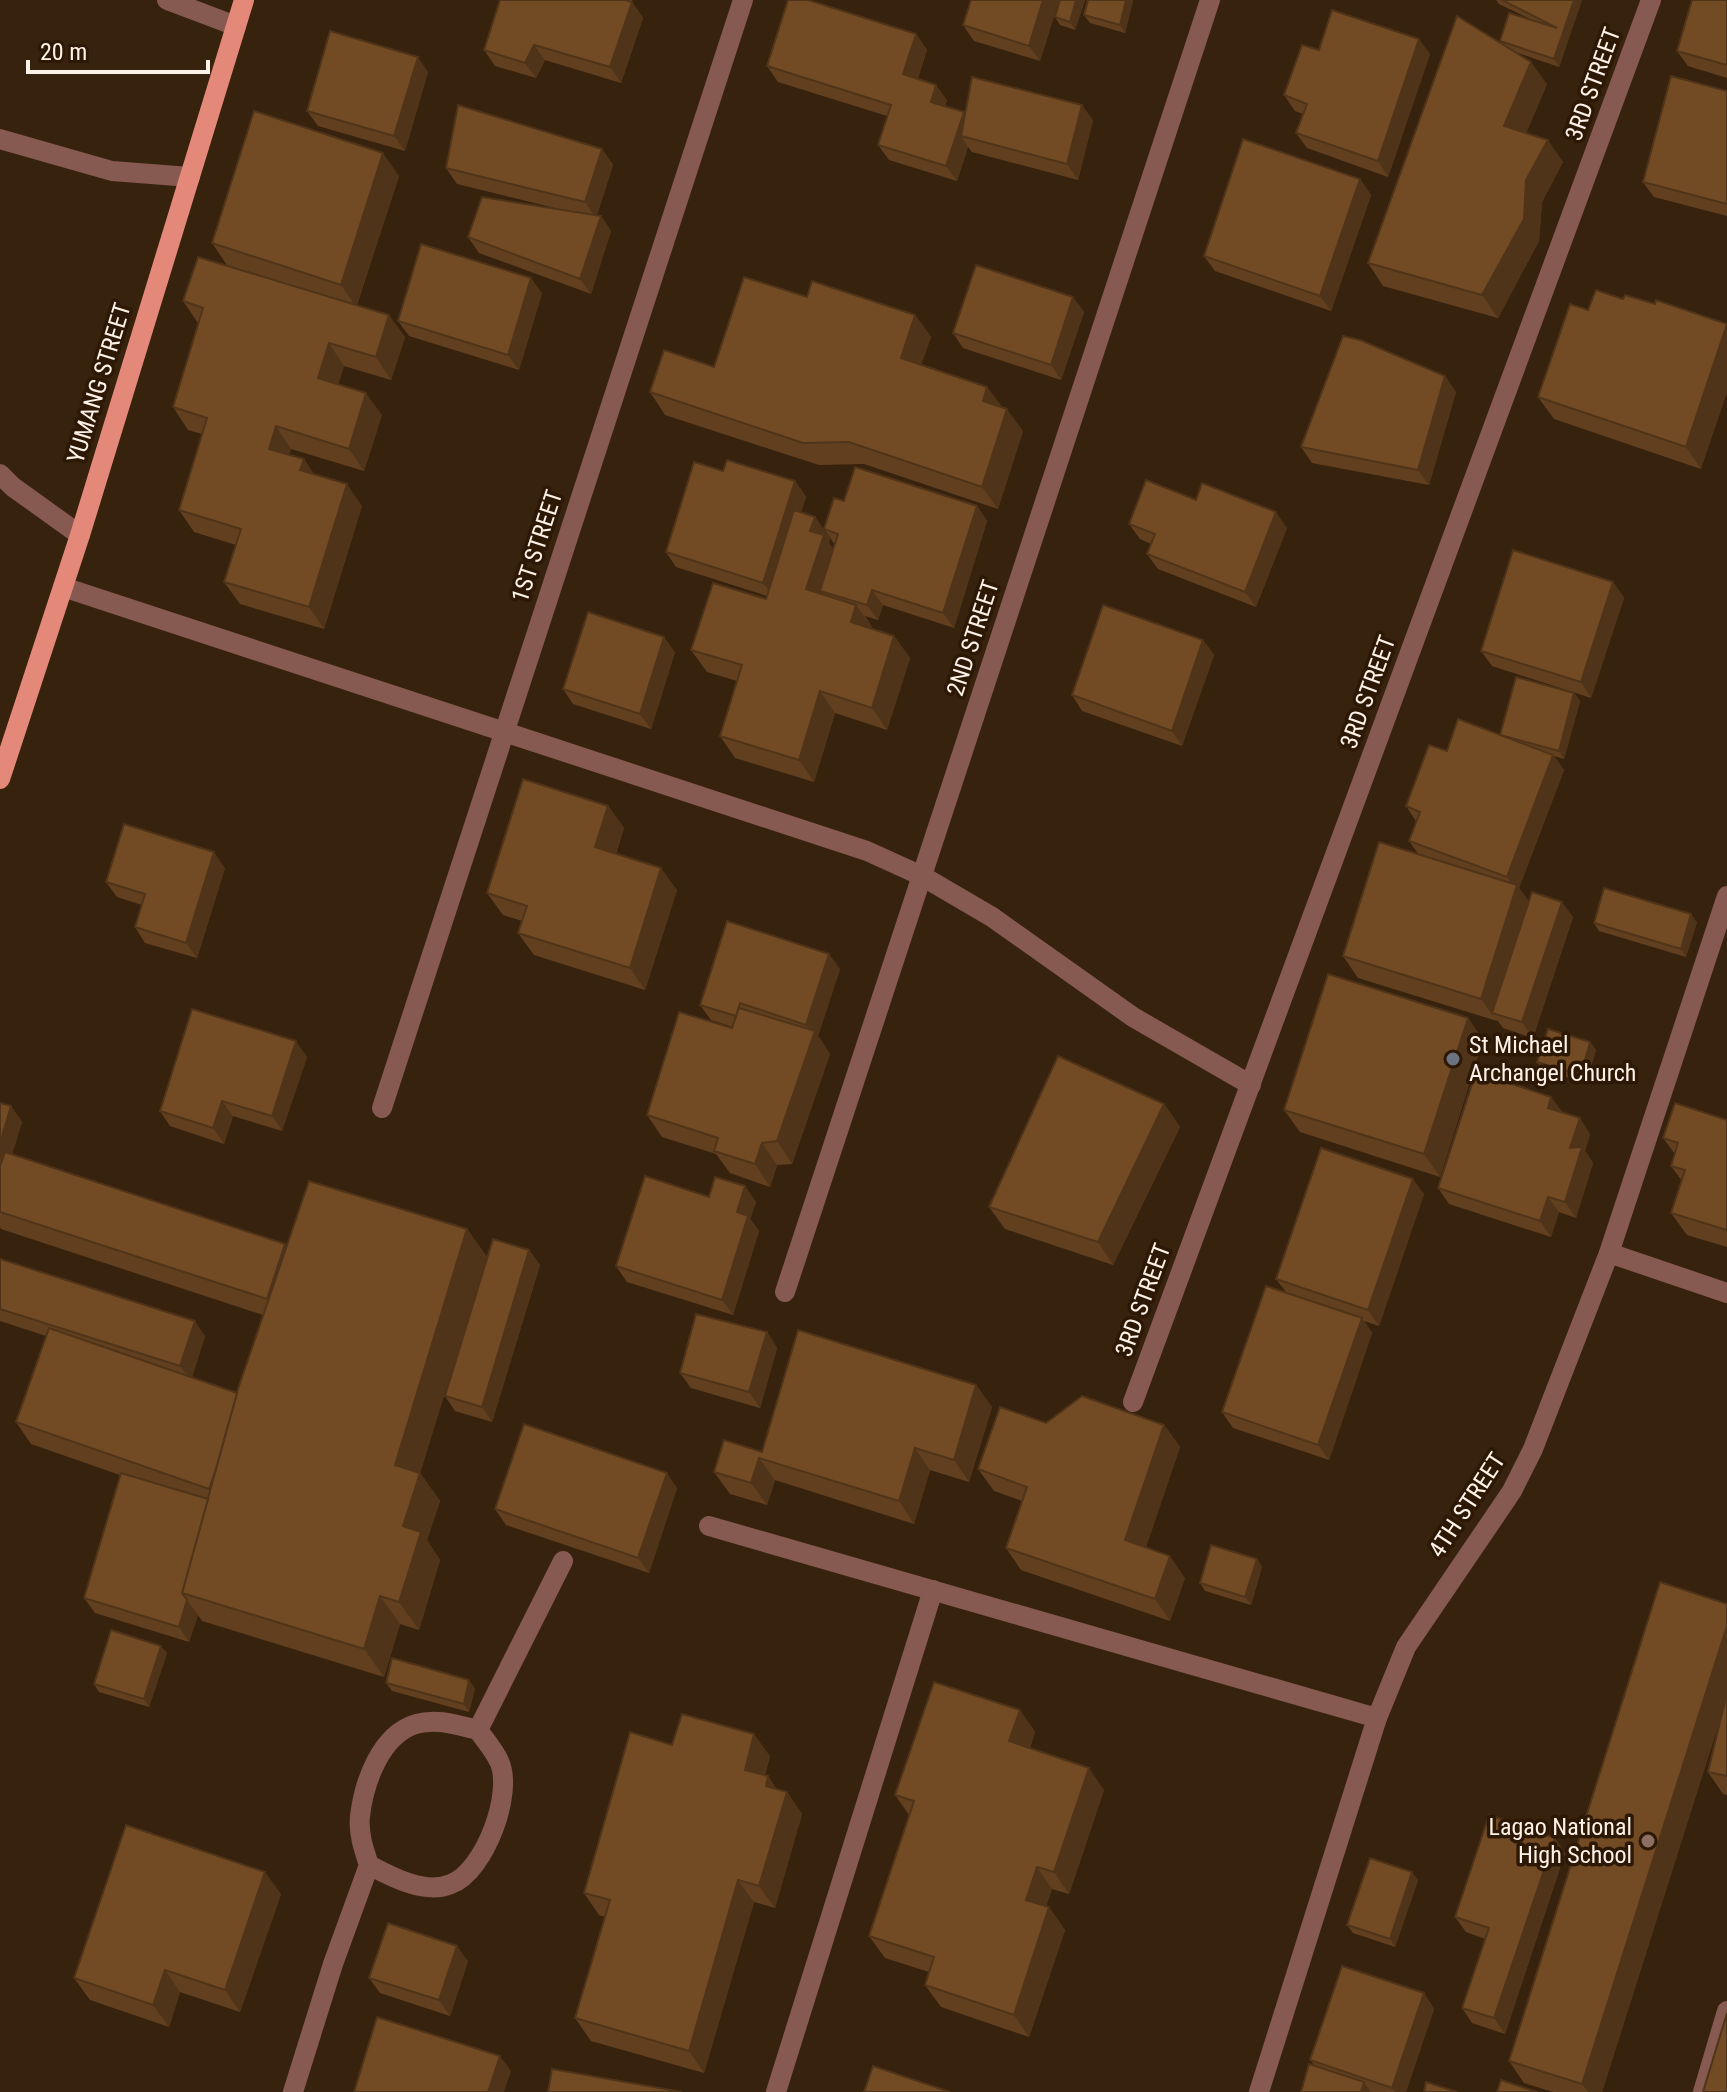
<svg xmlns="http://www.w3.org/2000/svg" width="1727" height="2092" font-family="'Roboto Condensed',sans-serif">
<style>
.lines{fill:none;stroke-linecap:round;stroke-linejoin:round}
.minor{stroke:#865951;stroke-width:20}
.major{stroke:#e48879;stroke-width:20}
.wall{fill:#62401f}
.shaded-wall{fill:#503419}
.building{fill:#724b24;stroke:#503419;stroke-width:2}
.worship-dot{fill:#6b7280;stroke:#2d1805;stroke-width:3}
.education-dot{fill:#8d6e63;stroke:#2d1805;stroke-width:3}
.labels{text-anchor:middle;stroke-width:7;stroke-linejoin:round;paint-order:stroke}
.street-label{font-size:24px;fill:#fef2e8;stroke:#2d1805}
.poi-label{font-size:24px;fill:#fef2e8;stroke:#2d1805;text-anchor:start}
</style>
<rect width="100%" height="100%" fill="#37220e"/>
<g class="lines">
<g class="minor">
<polyline points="167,0 236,26"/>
<polyline points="0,139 112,171 190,177"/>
<polyline points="0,474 13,487 80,535"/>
<polyline points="63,587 867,851 922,876 992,917 1133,1017 1251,1085"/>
<polyline points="382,1108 743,0"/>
<polyline points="1609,1253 1727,1293"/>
<polyline points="785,1292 1210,0"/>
<polyline points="1133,1402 1651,0"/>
<polyline points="709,1526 1377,1718"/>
<polyline points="478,1730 563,1561"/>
<path d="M293,2092L333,1964L369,1865C364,1850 358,1833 360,1816C364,1783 380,1735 416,1724C437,1718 457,1725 478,1730C485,1740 494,1750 499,1761C514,1792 485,1871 451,1884C425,1895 392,1877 369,1865"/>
<polyline points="776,2092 933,1590"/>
<polyline points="1259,2092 1377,1718 1406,1647 1512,1491 1533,1449 1609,1253 1727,896"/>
<polyline points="1703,2092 1727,2011"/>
</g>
<polyline class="major" points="0,779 80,535 244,0"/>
</g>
<g class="wall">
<polygon points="500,0 632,0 632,2 643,18 621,83 545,60 536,78 495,66 484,50"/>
<polygon points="1059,0 1040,61 974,41 963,25"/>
<polygon points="1060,0 1085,0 1075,30 1060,25 1055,17"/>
<polygon points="1133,0 1125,33 1090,23 1084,15"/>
<polygon points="1496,0 1582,0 1559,67 1515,52 1547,84 1526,133 1563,162 1542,202 1539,241 1498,318 1383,286 1368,263 1503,44 1500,41 1532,20 1499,4"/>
<polygon points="1727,0 1727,78 1688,66 1677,51"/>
<polygon points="916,34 927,50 918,78 947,100 945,106 964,112 965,114 1093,120 1078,180 972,152 968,147 957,181 889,160 878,145 887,116 778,82 767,66"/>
<polygon points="1319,50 1430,54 1388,177 1307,148 1296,133 1303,114 1295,111 1284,95"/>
<polygon points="428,72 405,151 318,126 307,111"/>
<polygon points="1727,91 1727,216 1654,197 1643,182"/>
<polygon points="602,149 613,165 597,215 601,216 611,231 591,294 479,253 468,237 563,210 457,184 446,168"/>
<polygon points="399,176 357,305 405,337 391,380 344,366 338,385 382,415 364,471 291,449 289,455 304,459 314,474 362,506 324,629 240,604 224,582 236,545 194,532 179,510 202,434 188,430 173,407 198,323 183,301 274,280 227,265 212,243"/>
<polygon points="1360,179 1371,195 1331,311 1215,271 1204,256"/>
<polygon points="542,293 519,370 409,336 398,321"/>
<polygon points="807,297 915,315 931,337 921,365 987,387 1002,407 1023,431 998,509 864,464 819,465 665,415 650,392 714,367"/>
<polygon points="1073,297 1084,312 1061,380 963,348 953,333"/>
<polygon points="1623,299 1655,304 1701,469 1554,419 1538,397 1588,310"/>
<polygon points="1445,376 1456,392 1429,485 1312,463 1301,447"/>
<polygon points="723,471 795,481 806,497 801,512 815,517 830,539 829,543 833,549 835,545 824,529 844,501 977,506 987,521 954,628 883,605 878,620 865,616 872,627 871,629 894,636 910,658 887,730 835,713 814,782 735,758 720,736 737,681 707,672 691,650 766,599 767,596 676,567 666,552"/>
<polygon points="1196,500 1287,528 1256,607 1158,569 1147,554 1151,544 1140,539 1129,524"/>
<polygon points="1613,582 1624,598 1591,698 1492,666 1481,651"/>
<polygon points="1203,640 1214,655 1182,746 1082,711 1072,695"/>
<polygon points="675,652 651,729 573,704 563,689"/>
<polygon points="1574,693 1580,701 1564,759 1554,756 1564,770 1519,888 1529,902 1573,917 1533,1038 1503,1028 1497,1020 1497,1021 1358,978 1343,956 1419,855 1409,841 1416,821 1406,806 1447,751 1500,735"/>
<polygon points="608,806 624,828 616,854 677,890 645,990 534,955 518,933 522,921 503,915 487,893"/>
<polygon points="225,868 197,958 145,943 135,927 142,905 117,897 106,882"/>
<polygon points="1697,922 1686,957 1599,931 1594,923"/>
<polygon points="840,969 818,1036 830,1054 792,1164 777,1165 770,1187 730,1173 716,1154 662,1137 647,1115 733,1027 711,1020 700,1005"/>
<polygon points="1468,1018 1483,1040 1440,1177 1300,1132 1284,1110"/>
<polygon points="1590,1042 1596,1050 1586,1083 1542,1070 1537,1062"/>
<polygon points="307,1057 282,1131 233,1116 224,1144 170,1126 160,1111"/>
<polygon points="1551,1097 1562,1112 1590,1134 1585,1151 1593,1163 1576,1218 1559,1212 1551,1237 1449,1204 1438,1188"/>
<polygon points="0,1103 11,1106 22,1122 12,1154 285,1244 287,1247 467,1229 487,1257 420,1473 440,1501 427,1540 440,1560 419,1630 400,1624 384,1677 202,1621 198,1615 189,1642 95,1613 84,1598 120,1475 31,1444 16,1422 46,1336 0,1321 0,1259 205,1336 192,1377 237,1393 263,1315 1,1229 0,1227"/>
<polygon points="1164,1104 1180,1127 1113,1265 1005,1229 989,1207"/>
<polygon points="1727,1120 1727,1247 1687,1235 1671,1213 1682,1181 1671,1166 1675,1154 1663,1138"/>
<polygon points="1424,1194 1379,1326 1364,1321 1372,1333 1329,1460 1233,1428 1222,1412 1286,1292 1276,1279"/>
<polygon points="709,1197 756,1202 750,1219 759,1231 733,1315 627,1282 616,1266"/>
<polygon points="529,1250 540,1265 492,1422 455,1411 445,1396"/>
<polygon points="767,1332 777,1348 760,1408 691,1388 680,1373"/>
<polygon points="976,1385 992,1407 969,1482 930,1470 914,1524 775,1480 767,1505 730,1494 714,1472 762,1452"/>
<polygon points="1046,1423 1164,1425 1180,1447 1146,1547 1185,1578 1170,1621 1021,1570 1006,1548 1022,1501 994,1491 978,1469"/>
<polygon points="677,1488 649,1573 506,1525 495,1509"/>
<polygon points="1257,1559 1262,1567 1251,1605 1205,1591 1200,1583"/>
<polygon points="1727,1604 1727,1795 1723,1794 1708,1772 1722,1713 1602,2092 1553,2092 1524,2083 1509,2061"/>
<polygon points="167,1653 149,1707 99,1692 94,1684"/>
<polygon points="386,1683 475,1688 469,1712 392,1691"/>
<polygon points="1020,1710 1035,1732 1030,1748 1104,1790 1069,1894 1052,1889 1046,1906 1049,1907 1065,1930 1029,2037 941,2007 925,1985 929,1972 885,1958 869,1936 909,1815 895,1795"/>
<polygon points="672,1745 770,1756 765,1775 777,1789 787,1792 802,1814 775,1908 754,1902 704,2073 591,2041 575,2018 605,1917 599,1915 584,1893"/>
<polygon points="1555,1838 1565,1853 1505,2034 1472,2023 1462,2008 1485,1939 1466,1932 1455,1917"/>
<polygon points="1418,1880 1395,1947 1353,1933 1347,1925"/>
<polygon points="281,1894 240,2012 180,1992 169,2027 90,2000 74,1978"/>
<polygon points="468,1961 450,2016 380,1993 369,1978"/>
<polygon points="1424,1993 1434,2009 1406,2092 1361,2092 1314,2065 1310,2060"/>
</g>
<g class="shaded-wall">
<polygon points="1043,0 1059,0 1040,61 1029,46"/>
<polygon points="1076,0 1085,0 1075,30 1070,22"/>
<polygon points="1126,0 1133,0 1125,33 1120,25"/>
<polygon points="1574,0 1582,0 1559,67 1554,59"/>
<polygon points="632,2 643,18 621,83 610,67"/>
<polygon points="916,34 927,50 914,89 903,74"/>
<polygon points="1419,39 1430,54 1388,177 1378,161"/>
<polygon points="534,45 545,60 536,78 525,63"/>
<polygon points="418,57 428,72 405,151 394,136"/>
<polygon points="1531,62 1547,84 1520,148 1504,126"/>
<polygon points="936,85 947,100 942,117 931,102"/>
<polygon points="1082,105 1093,120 1078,180 1067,164"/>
<polygon points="964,112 975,128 961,136 968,147 957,181 946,166"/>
<polygon points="1548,140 1563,162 1542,202 1539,241 1498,318 1482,295 1526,180"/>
<polygon points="602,149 613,165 596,218 585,202"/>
<polygon points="383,153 399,176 356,307 341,285"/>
<polygon points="1360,179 1371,195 1331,311 1320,296"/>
<polygon points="601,216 611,231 591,294 580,279"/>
<polygon points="531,278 542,293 519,370 508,355"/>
<polygon points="1073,297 1084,312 1061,380 1051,365"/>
<polygon points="389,315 405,337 391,380 376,357"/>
<polygon points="915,315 931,337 916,380 901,358"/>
<polygon points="1727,326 1727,393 1701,469 1686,447"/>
<polygon points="329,343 344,366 333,400 318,378"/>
<polygon points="1445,376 1456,392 1429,485 1418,470"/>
<polygon points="987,387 1003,409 983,401"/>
<polygon points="366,393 382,415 364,471 349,449"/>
<polygon points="1007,409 1023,431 998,509 982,487"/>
<polygon points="276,426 291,449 284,471 269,449"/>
<polygon points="304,459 319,482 300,470"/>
<polygon points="795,481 806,497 774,598 763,583"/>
<polygon points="347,484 362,506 324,629 309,607"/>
<polygon points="977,506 987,521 954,628 943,613"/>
<polygon points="1276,512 1287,528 1256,607 1245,592"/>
<polygon points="815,517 830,539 829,543 839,558 820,591 826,599 806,589 810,531"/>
<polygon points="1613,582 1624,598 1591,698 1581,682"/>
<polygon points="872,590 883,605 878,620 867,605"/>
<polygon points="856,605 872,627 866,645 851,622"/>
<polygon points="894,636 910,658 887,730 872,708"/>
<polygon points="664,637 675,652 651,729 640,714"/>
<polygon points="1203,640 1214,655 1182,746 1172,731"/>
<polygon points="820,691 835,713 814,782 799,760"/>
<polygon points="1574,693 1580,701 1564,759 1559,751"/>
<polygon points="1553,755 1564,770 1519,888 1533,907 1492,1013 1497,1021 1481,999 1516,890 1507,877"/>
<polygon points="608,806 624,828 610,870 595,847"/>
<polygon points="214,852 225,868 197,958 186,943"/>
<polygon points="661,868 677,890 645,990 630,968"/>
<polygon points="1562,902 1573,917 1533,1038 1522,1022"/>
<polygon points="1691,914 1697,922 1686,957 1681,949"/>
<polygon points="829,954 840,969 818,1036 830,1054 792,1164 777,1141 813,1035 806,1025"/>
<polygon points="1468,1018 1483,1040 1440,1177 1424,1154"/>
<polygon points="296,1041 307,1057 282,1131 272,1116"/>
<polygon points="1590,1042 1596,1050 1586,1083 1581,1075"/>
<polygon points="1551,1097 1562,1112 1558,1123 1548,1108"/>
<polygon points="222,1101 233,1116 224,1144 213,1128"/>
<polygon points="1164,1104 1180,1127 1113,1265 1098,1242"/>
<polygon points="11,1106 22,1122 0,1195 0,1143"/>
<polygon points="1580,1118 1590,1134 1585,1151 1593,1163 1576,1218 1565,1202 1570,1148"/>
<polygon points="762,1143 777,1165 770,1187 755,1164"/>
<polygon points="1413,1179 1424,1194 1379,1326 1368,1310"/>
<polygon points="745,1186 756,1202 750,1219 759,1231 733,1315 722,1300 737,1212"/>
<polygon points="1548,1197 1559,1212 1551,1237 1540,1221"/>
<polygon points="467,1229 487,1257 420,1473 440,1501 427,1540 440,1560 419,1630 399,1602 403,1526 395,1465"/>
<polygon points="285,1244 300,1266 282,1321 267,1299"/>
<polygon points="529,1250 540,1265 492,1422 482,1407"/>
<polygon points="1362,1318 1372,1333 1329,1460 1318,1445"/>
<polygon points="195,1321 205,1336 191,1381 180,1366"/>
<polygon points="767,1332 777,1348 760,1408 749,1392"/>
<polygon points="976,1385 992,1407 969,1482 954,1460"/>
<polygon points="1164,1425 1180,1447 1141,1562 1125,1540"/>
<polygon points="915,1448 930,1470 914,1524 899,1501"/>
<polygon points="759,1458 775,1480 767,1505 751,1483"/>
<polygon points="667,1473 677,1488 649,1573 638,1558"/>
<polygon points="1170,1556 1185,1578 1170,1621 1155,1599"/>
<polygon points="1257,1559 1262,1567 1251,1605 1245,1597"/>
<polygon points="380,1596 400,1624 384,1677 364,1649"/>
<polygon points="187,1600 198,1615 189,1642 179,1627"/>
<polygon points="1727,1626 1727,1698 1602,2092 1588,2092 1582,2084"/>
<polygon points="161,1646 167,1653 149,1707 144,1699"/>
<polygon points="469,1680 475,1688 469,1712 464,1704"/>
<polygon points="1020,1710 1035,1732 1024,1763 1009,1741"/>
<polygon points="754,1734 770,1756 760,1792 745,1770"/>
<polygon points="1089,1768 1104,1790 1069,1894 1054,1872"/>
<polygon points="768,1776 783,1798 766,1786"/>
<polygon points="787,1792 802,1814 775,1908 759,1886"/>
<polygon points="1555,1838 1565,1853 1505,2034 1494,2018"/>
<polygon points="1037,1867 1052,1889 1041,1922 1026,1900"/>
<polygon points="265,1872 281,1894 240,2012 225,1990"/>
<polygon points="1412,1872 1418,1880 1395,1947 1390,1939"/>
<polygon points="738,1880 754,1902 704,2073 689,2051"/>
<polygon points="1049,1907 1065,1930 1029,2037 1014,2015"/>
<polygon points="457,1946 468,1961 450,2016 439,2000"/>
<polygon points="165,1970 180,1992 169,2027 153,2005"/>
<polygon points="1424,1993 1434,2009 1406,2092 1395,2092 1392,2088"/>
<polygon points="500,2056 511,2071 504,2092 488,2092"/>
<polygon points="1364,2082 1371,2092 1361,2092"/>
</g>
<g class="building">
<polygon points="500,0 625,0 632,2 610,67 534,45 525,63 484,50"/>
<polygon points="788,0 808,0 916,34 903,74 936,85 931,102 964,112 946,166 878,145 891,105 767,66"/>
<polygon points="971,0 1043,0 1029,46 963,25"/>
<polygon points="1060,0 1076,0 1070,22 1055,17"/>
<polygon points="1088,0 1126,0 1120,25 1084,15"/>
<polygon points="1502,0 1574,0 1554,59 1500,41 1509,13 1557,28"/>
<polygon points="1692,0 1727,0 1727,65 1677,51"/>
<polygon points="1332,10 1419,39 1378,161 1296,133 1307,104 1284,95 1302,45 1319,50"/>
<polygon points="1457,16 1531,62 1504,126 1548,140 1526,180 1524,219 1482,295 1368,263"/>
<polygon points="330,31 418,57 394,136 307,111"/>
<polygon points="1671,76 1727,91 1727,204 1643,182"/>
<polygon points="972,77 1082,105 1067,164 961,136"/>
<polygon points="458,105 602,149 585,202 446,168"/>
<polygon points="254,111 383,153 341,285 212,243"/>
<polygon points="1243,139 1360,179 1320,296 1204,256"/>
<polygon points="482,197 601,216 580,279 468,237"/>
<polygon points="421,244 531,278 508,355 398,321"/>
<polygon points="198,257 389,315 376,357 329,343 318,378 366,393 349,449 276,426 269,449 304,459 300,470 347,484 309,607 224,582 241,529 179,510 207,418 173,407 203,308 183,301"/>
<polygon points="976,265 1073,297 1051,365 953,333"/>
<polygon points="744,277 807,297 812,281 915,315 901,358 987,387 983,401 1007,409 982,487 849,442 803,443 650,392 664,350 714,367"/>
<polygon points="1596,290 1623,299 1625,295 1655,304 1656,300 1727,324 1686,447 1538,397 1570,304 1588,310"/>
<polygon points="1343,336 1360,340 1445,376 1418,470 1301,447"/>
<polygon points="727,460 795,481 763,583 666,552 694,462 723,471"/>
<polygon points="855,467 977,506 943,613 872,590 867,605 820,591 838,534 824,529 834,498 844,501"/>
<polygon points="1146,480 1196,500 1202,483 1276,512 1245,592 1147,554 1155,534 1129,524"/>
<polygon points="794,510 815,517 810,531 824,535 806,589 856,605 851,622 894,636 872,708 820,691 799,760 720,736 742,665 691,650 713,583 766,599"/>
<polygon points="1513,550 1613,582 1581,682 1481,651"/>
<polygon points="1103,605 1203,640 1172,731 1072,695"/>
<polygon points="588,612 664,637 640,714 563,689"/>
<polygon points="1516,677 1574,693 1559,751 1500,735"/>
<polygon points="1458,719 1553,755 1507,877 1409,841 1420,812 1406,806 1429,745 1447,751"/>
<polygon points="523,779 608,806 595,847 661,868 630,968 518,933 527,906 487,893"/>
<polygon points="124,824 214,852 186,943 135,927 145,894 106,882"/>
<polygon points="1379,842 1517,885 1481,999 1343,956"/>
<polygon points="1604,888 1691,914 1681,949 1594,923"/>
<polygon points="1532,892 1562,902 1522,1022 1492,1013"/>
<polygon points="727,921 829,954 806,1025 740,1003 736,1016 700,1005"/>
<polygon points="1328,974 1468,1018 1424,1154 1284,1110"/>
<polygon points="739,1008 815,1031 777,1141 762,1143 755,1164 714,1151 718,1138 647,1115 679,1012 732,1028"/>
<polygon points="192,1009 296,1041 272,1116 222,1101 213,1128 160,1111"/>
<polygon points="1548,1029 1590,1042 1581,1075 1537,1062"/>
<polygon points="1058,1056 1164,1104 1098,1242 989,1207"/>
<polygon points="1476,1072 1551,1097 1548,1108 1580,1118 1570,1148 1582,1147 1565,1202 1548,1197 1540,1221 1438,1188"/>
<polygon points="0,1103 11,1106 0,1143"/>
<polygon points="1675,1103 1727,1120 1727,1230 1671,1213 1685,1170 1671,1166 1678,1143 1663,1138"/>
<polygon points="1321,1148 1413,1179 1368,1310 1276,1279"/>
<polygon points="5,1152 285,1244 267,1299 0,1212 0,1166"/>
<polygon points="645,1176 709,1197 715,1177 745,1186 737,1212 748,1216 722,1300 616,1266"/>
<polygon points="309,1181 467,1229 395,1465 420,1473 403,1526 421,1532 399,1602 380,1596 364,1649 182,1593 238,1389"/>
<polygon points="493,1239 529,1250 482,1407 445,1396"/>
<polygon points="0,1259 195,1321 180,1366 0,1309"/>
<polygon points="1266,1286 1362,1318 1318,1445 1222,1412"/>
<polygon points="696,1314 767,1332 749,1392 680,1373"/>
<polygon points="49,1328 237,1393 215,1472 209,1489 16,1422"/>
<polygon points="798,1330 976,1385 954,1460 915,1448 899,1501 759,1458 751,1483 714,1472 724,1440 762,1452"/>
<polygon points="1082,1396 1164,1425 1125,1540 1170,1556 1155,1599 1006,1548 1027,1487 978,1469 1000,1407 1046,1423"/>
<polygon points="524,1424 667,1473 638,1558 495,1509"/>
<polygon points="121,1473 208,1499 182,1593 187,1600 179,1627 84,1598"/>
<polygon points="1211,1545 1257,1559 1245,1597 1200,1583"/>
<polygon points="1660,1582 1727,1604 1727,1626 1582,2084 1509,2061"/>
<polygon points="111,1630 161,1646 144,1699 94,1684"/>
<polygon points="392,1658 469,1680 464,1704 386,1683"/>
<polygon points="934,1682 1020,1710 1009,1741 1089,1768 1054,1872 1037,1867 1026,1900 1049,1907 1014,2015 925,1985 934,1957 869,1936 914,1801 895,1795"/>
<polygon points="1727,1693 1727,1776 1708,1772"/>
<polygon points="682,1714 754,1734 745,1770 768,1776 766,1786 787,1792 759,1886 738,1880 689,2051 575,2018 610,1900 584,1893 630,1732 672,1745"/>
<polygon points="1489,1815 1555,1838 1494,2018 1462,2008 1489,1928 1455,1917"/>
<polygon points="126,1825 265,1872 225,1990 165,1970 153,2005 74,1978"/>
<polygon points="1370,1858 1412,1872 1390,1939 1347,1925"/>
<polygon points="388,1923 457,1946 439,2000 369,1978"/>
<polygon points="1342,1966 1424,1993 1392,2088 1310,2060"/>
<polygon points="1727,2013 1727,2092 1703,2092"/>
<polygon points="377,2017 500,2056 488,2092 354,2092"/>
<polygon points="1309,2064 1364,2082 1361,2092 1301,2092"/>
<polygon points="873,2066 950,2092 864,2092"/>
<polygon points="552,2069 682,2092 548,2092"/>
<polygon points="1501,2080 1537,2092 1497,2092"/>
<polygon points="1426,2082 1457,2092 1424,2092"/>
</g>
<circle class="worship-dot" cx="1453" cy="1059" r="8"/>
<circle class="education-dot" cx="1648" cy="1841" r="8"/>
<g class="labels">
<g class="street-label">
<text transform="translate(1593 84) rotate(-70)" y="8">3RD STREET</text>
<text transform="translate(99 383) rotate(-73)" y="8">YUMANG STREET</text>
<text transform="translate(537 546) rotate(-72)" y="8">1ST STREET</text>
<text transform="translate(973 638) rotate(-72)" y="8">2ND STREET</text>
<text transform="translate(1368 692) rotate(-70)" y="8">3RD STREET</text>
<text transform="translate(1143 1300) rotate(-70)" y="8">3RD STREET</text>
<text transform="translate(1467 1505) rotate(-57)" y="8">4TH STREET</text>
</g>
<g class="poi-label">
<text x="1469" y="1053">St Michael<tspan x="1469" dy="28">Archangel Church</tspan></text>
<text x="1632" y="1835" text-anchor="end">Lagao National<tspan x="1632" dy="28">High School</tspan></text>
</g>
</g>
<path d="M28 60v12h180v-12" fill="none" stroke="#fef2e8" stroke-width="4"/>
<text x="40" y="60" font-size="24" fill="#fef2e8" stroke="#2d1805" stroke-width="6" paint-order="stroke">20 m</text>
</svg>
